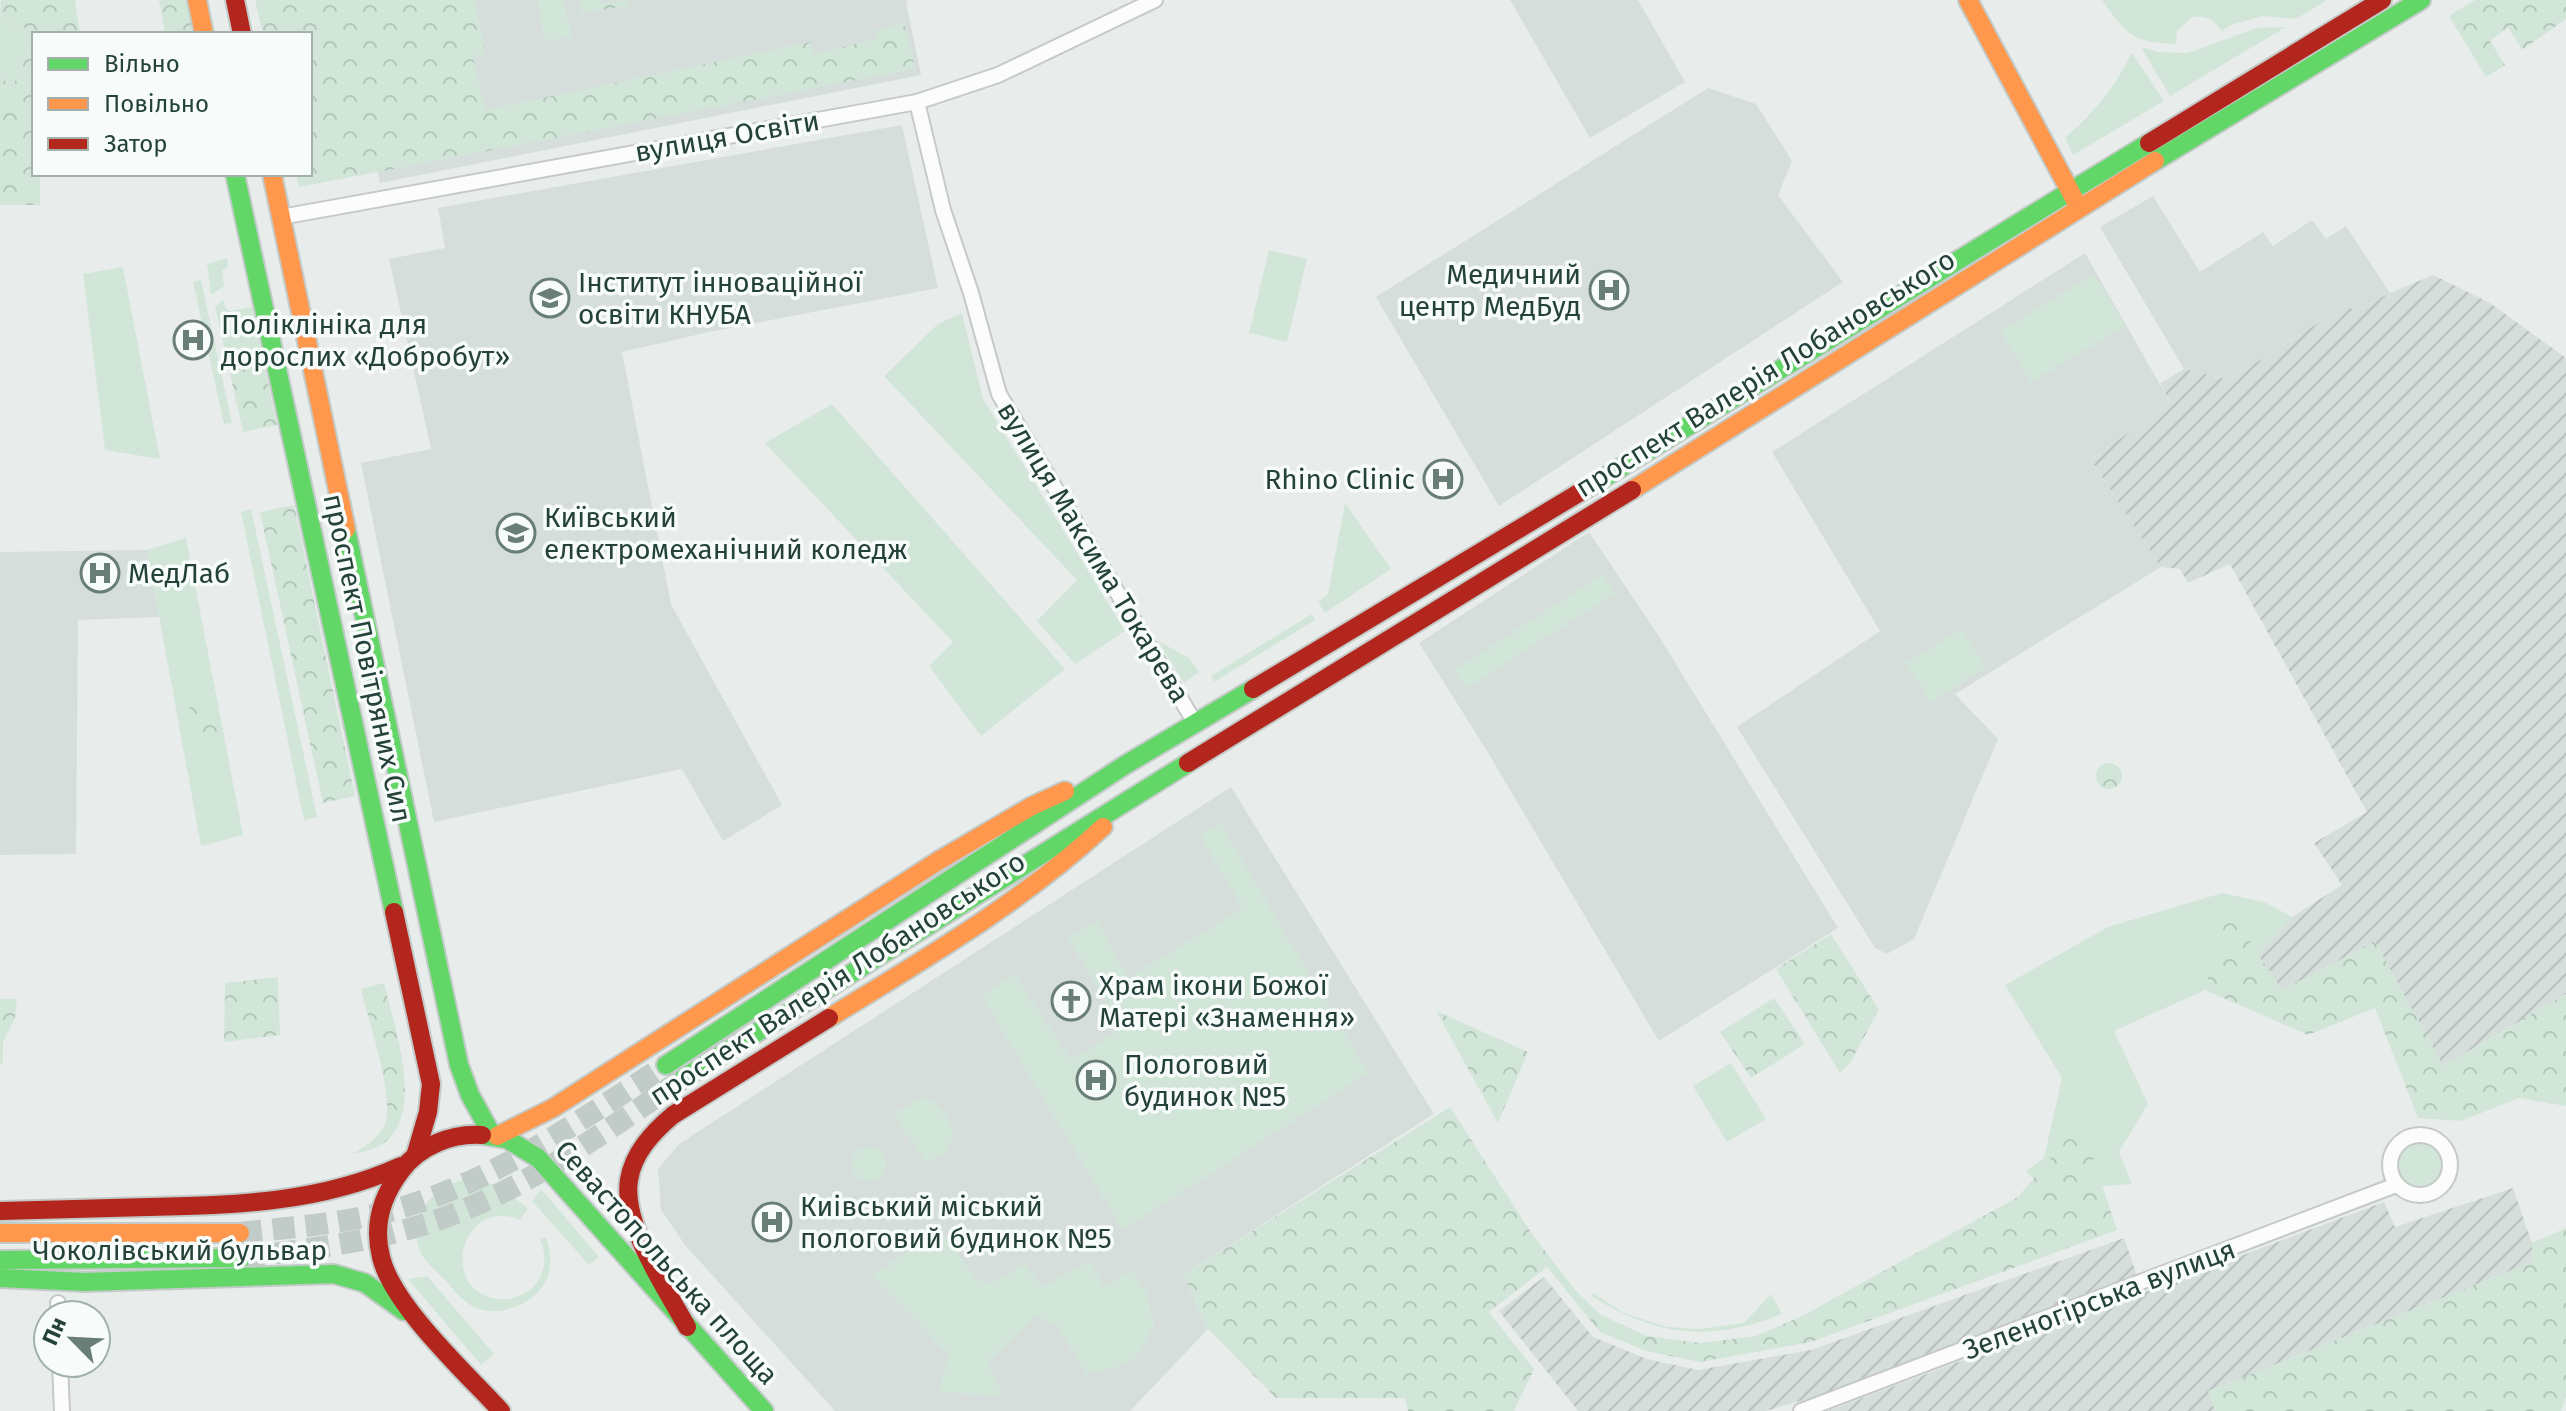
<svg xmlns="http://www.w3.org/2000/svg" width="2566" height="1411" font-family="'Fira Sans',sans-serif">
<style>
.built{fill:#d6dedb}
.industrial{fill:url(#industrial-furrows)}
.grass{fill:#d1e6d8}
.forest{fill:url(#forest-crowns)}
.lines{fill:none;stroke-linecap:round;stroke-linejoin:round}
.primary-tunnel{stroke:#c1cbc8;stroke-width:22;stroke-dasharray:22 11;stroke-linecap:butt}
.street-casing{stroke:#c5cac8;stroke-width:18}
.fast-casing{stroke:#c3cbc8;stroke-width:22}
.slow-casing{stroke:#c3cbc8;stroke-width:22}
.jam-casing{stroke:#c3cbc8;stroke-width:22}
.street{stroke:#fcfcfc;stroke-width:14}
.fast{stroke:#63d668;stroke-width:18}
.slow{stroke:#ff974d;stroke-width:18}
.jam{stroke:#b3261e;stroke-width:18}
.labels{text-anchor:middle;stroke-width:7;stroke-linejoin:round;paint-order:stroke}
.street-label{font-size:28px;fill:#24423a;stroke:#f7fbf9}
.poi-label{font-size:28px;fill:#24423a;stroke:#f7fbf9;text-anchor:start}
</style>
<defs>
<pattern id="industrial-furrows" width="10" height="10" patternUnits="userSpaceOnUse" patternTransform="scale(2)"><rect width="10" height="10" fill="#d6dedb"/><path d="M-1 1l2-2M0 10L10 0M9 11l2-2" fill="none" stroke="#b8c0bd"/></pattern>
<pattern id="forest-crowns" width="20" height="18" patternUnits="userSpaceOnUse" patternTransform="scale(2)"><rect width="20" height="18" fill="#d1e6d8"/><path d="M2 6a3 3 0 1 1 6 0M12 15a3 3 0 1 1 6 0" fill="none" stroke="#b3c6ba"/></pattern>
</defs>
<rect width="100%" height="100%" fill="#e8edeb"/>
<g class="built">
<polygon points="343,0 908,0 906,2 921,75 380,183"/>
<polygon points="1510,0 1638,0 1685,82 1590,138"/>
<polygon points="1708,88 1756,104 1792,161 1778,195 1843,282 1499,506 1376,297"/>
<polygon points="902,125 938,288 709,332 622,352 671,604 782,805 723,841 682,769 434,822 361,463 431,449 389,259 445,248 438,208"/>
<polygon points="2153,196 2200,272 2263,232 2273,246 2312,220 2326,239 2346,226 2390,293 2354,312 2348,304 2229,380 2184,369 2100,227"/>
<polygon points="2085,253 2170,402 2091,460 2161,567 1955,694 1998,739 1914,939 1887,954 1875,948 1737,727 1880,631 1772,452"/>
<polygon points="1589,532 1660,638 1838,928 1659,1041 1487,751 1419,643"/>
<polygon points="147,550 159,617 78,620 76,854 0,855 0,552"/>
<polygon points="1231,787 1434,1114 1183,1275 1208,1329 1130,1411 835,1411 685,1245 661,1210 658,1169 679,1144"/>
</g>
<g class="industrial">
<polygon points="2433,275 2490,303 2566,358 2566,994 2443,1066 2375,942 2282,990 2258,955 2292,917 2342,885 2314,843 2367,812 2230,564 2188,583 2180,569 2161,567 2091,460 2170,402 2160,383 2184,369 2229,380 2348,304 2354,312 2390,293"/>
<polygon points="2513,1188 2532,1243 2532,1262 2209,1391 2215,1411 1828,1411 2384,1202 2395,1227"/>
<polygon points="2124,1238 2137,1276 1827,1393 1766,1411 1578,1411 1499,1311 1544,1277 1593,1337 1647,1359 1698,1370 1811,1350"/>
</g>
<g class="grass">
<polygon points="537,0 563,0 572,36 545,41"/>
<path d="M2102,0H2327L2296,19L2263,16L2231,25L2222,31C2213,19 2206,16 2192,17L2177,31L2176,44C2131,42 2127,35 2102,0Z"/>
<polygon points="0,18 35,32 14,84 0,79"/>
<polygon points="2286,27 2170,96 2141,47 2159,52 2188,53 2256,28"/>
<path d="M2132,53L2164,101L2073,155L2065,138C2097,110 2112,90 2132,53Z"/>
<polygon points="1269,250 1307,259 1287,342 1249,333"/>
<polygon points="227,258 228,267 222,271 224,286 211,295 207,264"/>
<polygon points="123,267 123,268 160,459 105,450 83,274"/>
<polygon points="2094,274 2125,326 2031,382 2000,331"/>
<polygon points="201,280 232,423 224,424 193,282"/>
<polygon points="962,313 983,399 1125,631 1075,664 1037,621 1077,580 884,376 938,324"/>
<polygon points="832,404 1065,669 981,736 929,666 953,642 765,443"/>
<polygon points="1345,503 1391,569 1325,613 1318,602 1328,594"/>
<polygon points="251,509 317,817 304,820 241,512"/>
<polygon points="186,538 243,835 201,846 147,550"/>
<polygon points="1602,574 1615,593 1467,688 1455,670"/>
<polygon points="1312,614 1315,620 1214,682 1211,676"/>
<polygon points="1961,629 1986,667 1931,703 1906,663"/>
<polygon points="1158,641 1189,658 1199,672 1184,683"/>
<polygon points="1220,823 1368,1073 1123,1230 982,997 1014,974 1071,1060 1123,1027 1068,939 1097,921 1129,978 1243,908 1200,836"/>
<polygon points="2222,893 2264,902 2292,917 2258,955 2205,990 2114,1031 2148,1104 2119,1152 2132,1184 2046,1190 2026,1171 2044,1158 2062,1078 2005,985 2108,927"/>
<polygon points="1731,1063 1766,1119 1727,1142 1693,1086"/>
<path d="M922,1097C941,1104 946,1115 954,1133L947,1151L927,1163L893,1115Z"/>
<circle cx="2421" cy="1165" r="24"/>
<circle cx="869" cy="1164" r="17"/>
<path d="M466,1179L496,1185L528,1208L520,1220C460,1195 437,1294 500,1299C512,1300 525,1295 534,1286C546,1273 547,1255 540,1239L546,1237C553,1257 553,1277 537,1293C519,1311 486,1319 465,1301C457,1295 451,1286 444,1279C436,1271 424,1261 420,1251C407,1215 433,1187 466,1179Z"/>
<polygon points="541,1189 599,1257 589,1265 532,1201"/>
<path d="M941,1231L975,1277L990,1284L1025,1264L1042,1288L1089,1260L1104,1288L1131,1270L1147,1293L1154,1325C1134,1367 1132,1365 1087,1373L1057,1327L1037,1315L988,1362L1004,1396L939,1392L948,1354L872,1275Z"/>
<polygon points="427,1276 494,1354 481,1365 408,1279"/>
<path d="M1593,1293L1624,1313L1667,1327L1698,1329L1744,1323L1771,1294L1782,1314C1710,1343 1656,1336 1591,1296Z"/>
</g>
<g class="forest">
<polygon points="1,0 75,0 80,34 34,34 35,32 0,18"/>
<polygon points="159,0 187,0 194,34 165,34"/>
<polygon points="255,0 475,0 485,54 473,57 485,110 810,42 814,54 877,39 875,30 904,23 915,69 299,187 296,174 310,174 310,34 263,34"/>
<polygon points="579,0 600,0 601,3 629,0 629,6 581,12"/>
<polygon points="2475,0 2566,0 2566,19 2522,50 2508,27 2490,41 2505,65 2486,77 2449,16"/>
<polygon points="34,35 34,174 40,174 40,205 0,205 0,79 14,84"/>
<polygon points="224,300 225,308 230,311 252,307 277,425 243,432 215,306"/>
<polygon points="294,505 355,796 323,803 260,512"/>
<polygon points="210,695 222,757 201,762 188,700"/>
<circle cx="2109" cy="776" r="13"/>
<polygon points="2227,908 2282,990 2375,941 2443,1066 2566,994 2566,1106 2519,1098 2461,1121 2418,1118 2375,1008 2308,1035 2205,990"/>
<polygon points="1831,934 1879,1010 1850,1063 1840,1073 1776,969"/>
<polygon points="278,977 280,1035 224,1042 225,983"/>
<path d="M384,983C394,1027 426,1112 383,1144C374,1150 363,1152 353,1154C364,1147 380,1138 385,1124C395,1097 368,1020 361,989Z"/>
<polygon points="1774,998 1805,1044 1751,1078 1720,1032"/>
<polygon points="0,999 17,999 15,1018 3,1042 3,1064 0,1063"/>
<polygon points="1436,1011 1528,1052 1498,1123"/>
<polygon points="1450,1107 1532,1234 1576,1291 1601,1315 1647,1336 1701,1343 1756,1336 1804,1315 2018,1197 2081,1122 2117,1230 1811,1342 1700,1362 1646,1351 1600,1332 1547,1267 1489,1312 1534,1369 1514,1411 1408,1411 1405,1398 1276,1398 1208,1329 1183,1275"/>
<polygon points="2566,1228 2566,1396 2561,1411 2215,1411 2208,1391 2532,1262 2532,1243"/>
</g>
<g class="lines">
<g class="primary-tunnel">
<path d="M240,1233C284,1228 329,1225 373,1215C481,1191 574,1124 666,1065"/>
<path d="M242,1258C310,1249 381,1241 446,1217C532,1185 609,1129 684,1078"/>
</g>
<defs>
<g id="street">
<polyline points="917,102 943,210 971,293 999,394 1195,723"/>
<polyline points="281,217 917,102 998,75 1155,0"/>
<circle cx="2420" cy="1165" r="30"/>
<polyline points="58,1303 58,1315"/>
<polyline points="60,1363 62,1411"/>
<polyline points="1801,1411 2396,1185"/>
</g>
<g id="fast">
<polyline points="2155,161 2421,0"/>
<polyline points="235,174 394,912"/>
<polyline points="1602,479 2149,143"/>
<polyline points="346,529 459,1065 470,1095 492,1135"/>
<polyline points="666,1065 1125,765 1253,689"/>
<polyline points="684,1078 1188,763"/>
<polyline points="482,1135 507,1139 538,1158 764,1411"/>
<polyline points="0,1260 242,1258"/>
<polyline points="0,1278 85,1282 334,1274 365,1283 404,1311"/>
</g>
<g id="slow">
<polyline points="197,0 204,34"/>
<polyline points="1968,0 2077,204"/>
<polyline points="272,174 346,529"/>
<polyline points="1632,490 2155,161"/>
<path d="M829,1018C924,959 1021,903 1103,827"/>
<polyline points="497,1136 553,1108 938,861 1032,806 1065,791"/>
<polyline points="0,1233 240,1233"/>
</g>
<g id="jam">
<polyline points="235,0 242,34"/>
<polyline points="2149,143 2382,0"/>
<polyline points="1253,689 1602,479"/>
<polyline points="1188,763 1632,490"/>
<polyline points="394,912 431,1084 428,1112 416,1153"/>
<path d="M482,1135C452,1133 419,1146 401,1171C382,1196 373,1225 381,1257C392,1305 467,1374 501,1411"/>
<path d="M0,1211C49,1210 99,1208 148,1207C236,1205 320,1203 401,1166"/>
<path d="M687,1327C666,1288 622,1225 629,1180C633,1153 653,1132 673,1115L829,1018"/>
</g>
</defs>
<use href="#street" class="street-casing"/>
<use href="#fast" class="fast-casing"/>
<use href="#slow" class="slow-casing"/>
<use href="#jam" class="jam-casing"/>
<use href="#street" class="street"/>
<use href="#fast" class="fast"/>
<use href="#slow" class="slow"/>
<use href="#jam" class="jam"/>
</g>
<defs>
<symbol id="hospital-ring" viewBox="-11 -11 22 22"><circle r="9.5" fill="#f7fbf9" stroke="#697e78" stroke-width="1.5"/><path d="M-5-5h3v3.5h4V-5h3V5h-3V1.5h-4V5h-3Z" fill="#697e78"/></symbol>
<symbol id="university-ring" viewBox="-11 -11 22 22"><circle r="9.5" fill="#f7fbf9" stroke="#697e78" stroke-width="1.5"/><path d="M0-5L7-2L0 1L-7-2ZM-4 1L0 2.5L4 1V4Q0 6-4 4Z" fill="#697e78"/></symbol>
<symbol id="church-ring" viewBox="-11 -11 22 22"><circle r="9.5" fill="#f7fbf9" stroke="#697e78" stroke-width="1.5"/><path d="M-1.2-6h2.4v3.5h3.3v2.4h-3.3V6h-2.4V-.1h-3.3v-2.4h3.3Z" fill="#697e78"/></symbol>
</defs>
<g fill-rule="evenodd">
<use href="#hospital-ring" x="1587" y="268" width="44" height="44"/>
<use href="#university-ring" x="528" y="276" width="44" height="44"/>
<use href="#hospital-ring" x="171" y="318" width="44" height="44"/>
<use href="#hospital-ring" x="1421" y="457" width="44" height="44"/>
<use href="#university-ring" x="494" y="511" width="44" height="44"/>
<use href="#hospital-ring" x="78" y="551" width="44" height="44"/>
<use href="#church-ring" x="1049" y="979" width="44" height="44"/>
<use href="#hospital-ring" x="1074" y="1058" width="44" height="44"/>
<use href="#hospital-ring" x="750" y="1200" width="44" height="44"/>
</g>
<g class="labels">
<g class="street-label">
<text transform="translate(727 136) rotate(-10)" y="10">вулиця Освіти</text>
<text transform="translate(1765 373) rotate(-32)" y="10">проспект Валерія Лобановського</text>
<text transform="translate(1094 552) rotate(59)" y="10">вулиця Максима Токарева</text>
<text transform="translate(368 658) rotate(78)" y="10">проспект Повітряних Сил</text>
<text transform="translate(837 978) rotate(-33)" y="10">проспект Валерія Лобановського</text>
<text x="180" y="1260">Чоколівський бульвар</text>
<text transform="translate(667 1262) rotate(48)" y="10">Севастопольська площа</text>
<text transform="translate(2099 1299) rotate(-21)" y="10">Зеленогірська вулиця</text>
</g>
<g class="poi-label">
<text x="1581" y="284" text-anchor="end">Медичний<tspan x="1581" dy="32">центр МедБуд</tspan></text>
<text x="578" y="292">Інститут інноваційної<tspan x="578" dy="32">освіти КНУБА</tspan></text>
<text x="221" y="334">Поліклініка для<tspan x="221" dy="32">дорослих «Добробут»</tspan></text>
<text x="1415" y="489" text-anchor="end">Rhino Clinic</text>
<text x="544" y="527">Київський<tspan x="544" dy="32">електромеханічний коледж</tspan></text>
<text x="128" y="583">МедЛаб</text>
<text x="1099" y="995">Храм ікони Божої<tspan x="1099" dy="32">Матері «Знамення»</tspan></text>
<text x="1124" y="1074">Пологовий<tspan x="1124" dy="32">будинок №5</tspan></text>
<text x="800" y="1216">Киівський міський<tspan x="800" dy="32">пологовий будинок №5</tspan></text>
</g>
</g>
<rect x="32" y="32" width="280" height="144" fill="#f7fbf9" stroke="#a3b1ad" stroke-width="2"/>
<rect x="48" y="58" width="40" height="12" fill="#63d668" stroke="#a3b1ad" stroke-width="2"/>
<text x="104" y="72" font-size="24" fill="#24423a">Вільно</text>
<rect x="48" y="98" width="40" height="12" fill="#ff974d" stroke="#a3b1ad" stroke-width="2"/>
<text x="104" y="112" font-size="24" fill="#24423a">Повільно</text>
<rect x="48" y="138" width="40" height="12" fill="#b3261e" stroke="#a3b1ad" stroke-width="2"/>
<text x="104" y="152" font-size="24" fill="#24423a">Затор</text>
<g transform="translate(72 1339) rotate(294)"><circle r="38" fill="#f7fbf9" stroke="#a3b1ad" stroke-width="2"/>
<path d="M0-6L14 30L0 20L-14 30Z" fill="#697e78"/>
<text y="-12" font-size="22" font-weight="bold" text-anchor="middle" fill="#24423a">Пн</text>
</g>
</svg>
